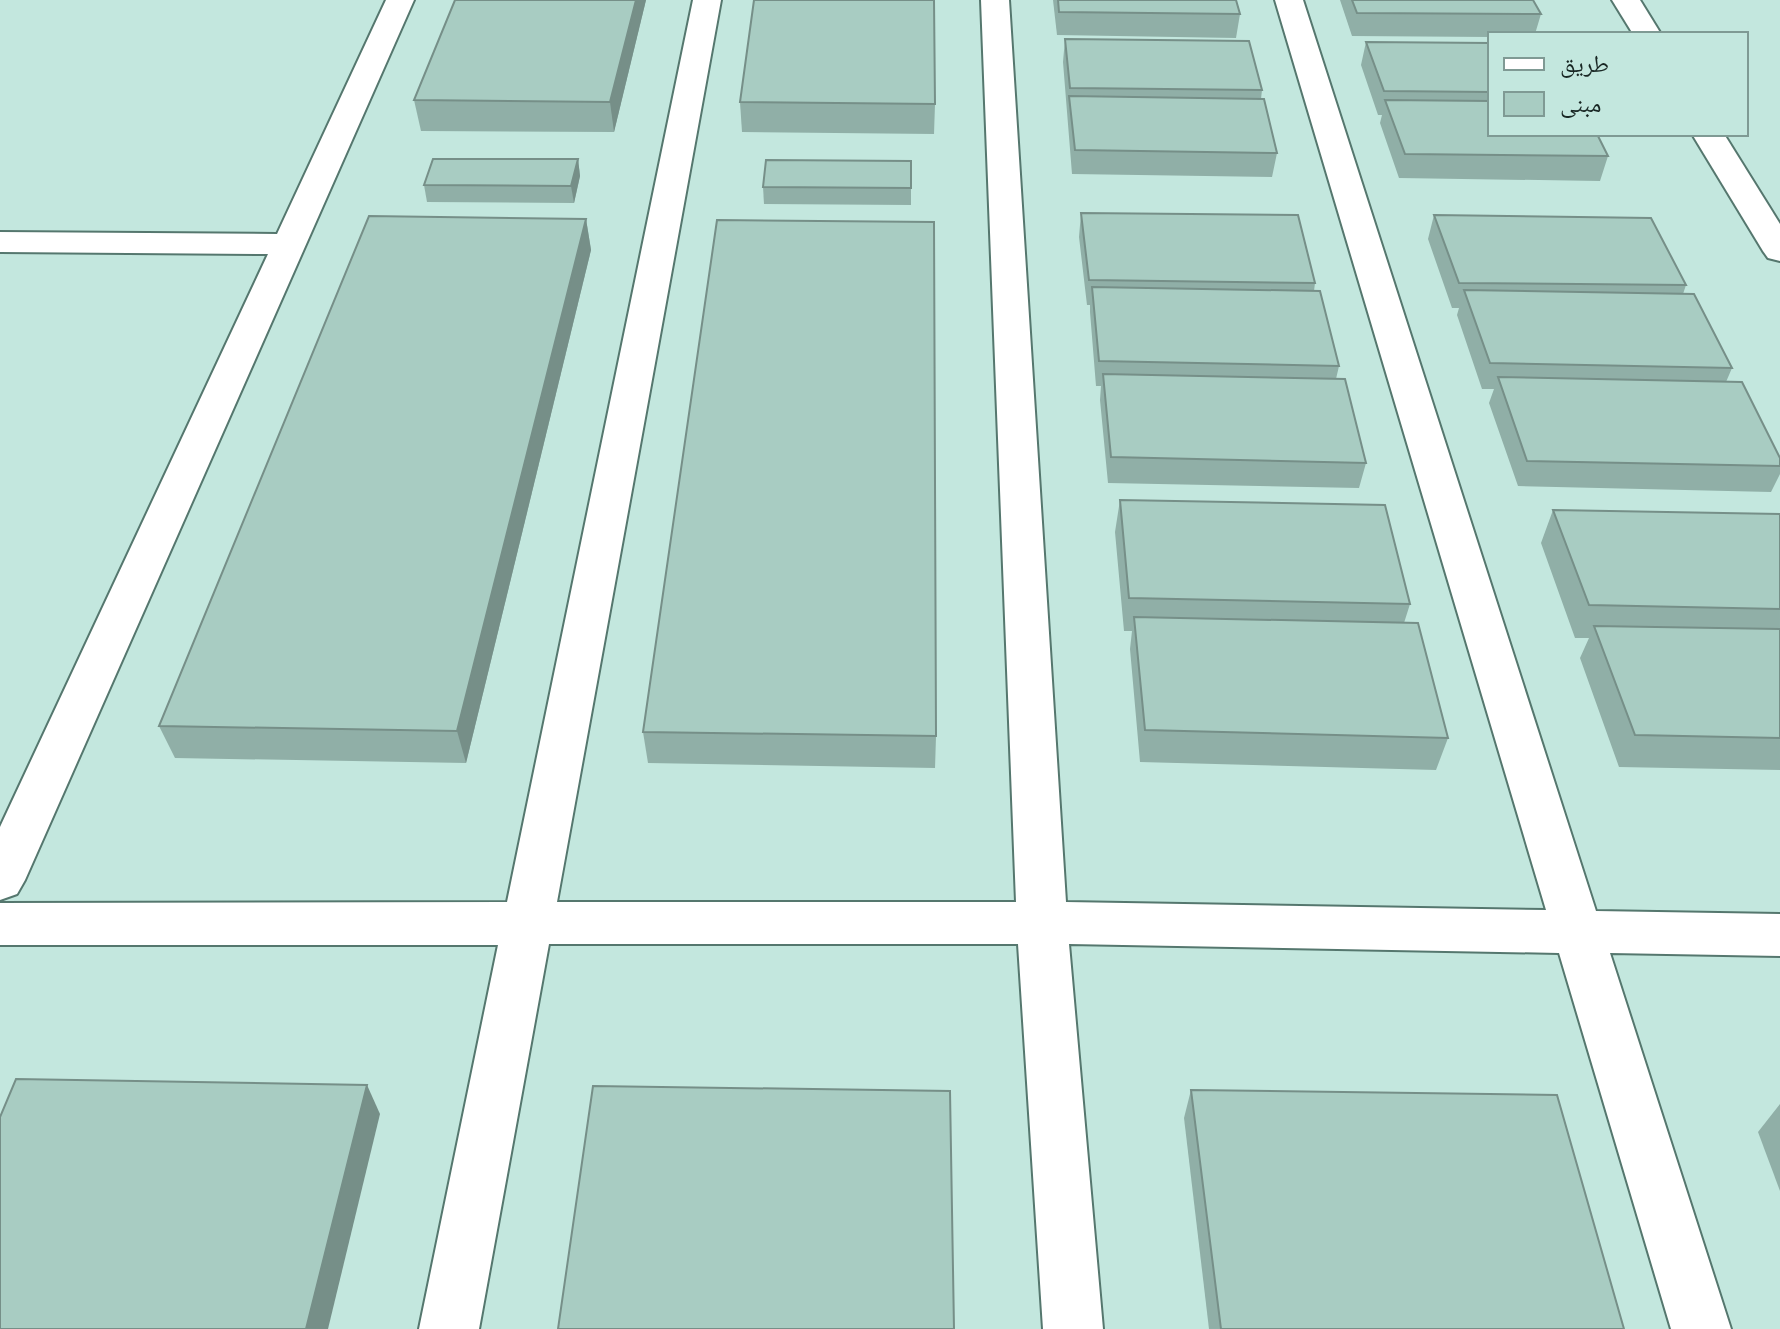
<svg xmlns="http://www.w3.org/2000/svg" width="1780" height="1329" font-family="Barlow,'Noto Naskh Arabic',sans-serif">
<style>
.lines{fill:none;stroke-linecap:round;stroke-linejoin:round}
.minor-casing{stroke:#55776e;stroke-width:4}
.minor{fill:#fff;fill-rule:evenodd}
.wall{fill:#90afa7}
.shaded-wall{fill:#768f88}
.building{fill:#a8ccc2;stroke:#768f88;stroke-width:2}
</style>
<rect width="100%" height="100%" fill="#c3e7de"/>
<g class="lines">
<defs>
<g id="minor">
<polygon points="386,0 414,0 25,880 17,894 0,900 0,827 268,254 0,252 0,232 277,234"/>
<polygon points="693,0 721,0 557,902 1016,902 981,0 1009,0 1066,902 1546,910 1275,0 1303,0 1596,911 1780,914 1780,956 1610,953 1731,1329 1671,1329 1559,953 1069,944 1103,1329 1043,1329 1018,944 549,944 479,1329 419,1329 498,945 0,945 0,903 507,902"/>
<polygon points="1612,0 1640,0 1661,34 1633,34"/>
<polygon points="1692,134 1724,134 1780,224 1780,261 1768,258 1763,251"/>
</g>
</defs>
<use href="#minor" class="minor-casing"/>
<use href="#minor" class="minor"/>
</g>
<g class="wall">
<polygon points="455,0 646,0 614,132 421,131 414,100"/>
<polygon points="1053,0 1236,0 1240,14 1236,38 1057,35"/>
<polygon points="1340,0 1533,0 1541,14 1535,34 1490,34 1490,37 1352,36"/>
<polygon points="1065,39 1262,90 1261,99 1277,153 1272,177 1072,174 1063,62"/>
<polygon points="1366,42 1490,43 1490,134 1608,156 1600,181 1399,178 1380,123 1382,115 1378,115 1361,65"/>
<polygon points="740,102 935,104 934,134 742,132"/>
<polygon points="578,159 580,176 574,203 427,202 424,185"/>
<polygon points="911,161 911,205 764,204 763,187"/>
<polygon points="1081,213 1315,283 1314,291 1339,366 1336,379 1366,463 1359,488 1108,483 1100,400 1101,386 1096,386 1090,312 1090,305 1087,305 1079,237"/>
<polygon points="1434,215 1686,285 1683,294 1732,368 1726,382 1780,458 1780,474 1771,492 1518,486 1489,403 1494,389 1482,389 1457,315 1459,308 1452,308 1428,239"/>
<polygon points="586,219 591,250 466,763 175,758 159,726"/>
<polygon points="1120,500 1410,604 1404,623 1448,738 1436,770 1140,762 1130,649 1132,631 1124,631 1115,532"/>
<polygon points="1553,510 1780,514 1780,770 1619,767 1580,658 1589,638 1575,638 1541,543"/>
<polygon points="643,732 936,736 935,768 648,763"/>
<polygon points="1191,1090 1624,1329 1209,1329 1184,1118"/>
<polygon points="1780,1104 1780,1191 1758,1132"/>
</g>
<g class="shaded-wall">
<polygon points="636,0 646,0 614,132 610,102"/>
<polygon points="578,159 580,176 574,203 571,186"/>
<polygon points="586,219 591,250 466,763 457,731"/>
<polygon points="367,1085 380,1114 328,1329 306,1329"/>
</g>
<g class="building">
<polygon points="455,0 636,0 610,102 414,100"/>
<polygon points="754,0 934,0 935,104 740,102"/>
<polygon points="1058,0 1236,0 1240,14 1059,12"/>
<polygon points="1352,0 1533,0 1541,14 1357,13"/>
<polygon points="1065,39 1249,41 1262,90 1070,88"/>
<polygon points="1366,42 1490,43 1490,92 1384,91"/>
<polygon points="1069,96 1264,99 1277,153 1075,150"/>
<polygon points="1385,100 1490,101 1490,134 1597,134 1608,156 1405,154"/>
<polygon points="433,159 578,159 571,186 424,185"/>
<polygon points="766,160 911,161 911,188 763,187"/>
<polygon points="1081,213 1298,215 1315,283 1089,280"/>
<polygon points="1434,215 1651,218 1686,285 1459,283"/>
<polygon points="369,216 586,219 457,731 159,726"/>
<polygon points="717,220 934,222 936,736 643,732"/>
<polygon points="1092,287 1320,291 1339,366 1099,361"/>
<polygon points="1464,290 1694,294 1732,368 1490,363"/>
<polygon points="1103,374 1345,379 1366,463 1111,457"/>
<polygon points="1498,377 1742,382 1780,458 1780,466 1527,461"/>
<polygon points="1120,500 1385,505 1410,604 1129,598"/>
<polygon points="1553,510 1780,514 1780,609 1589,605"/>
<polygon points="1134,617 1418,623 1448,738 1145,730"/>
<polygon points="1594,626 1780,629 1780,738 1635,735"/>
<polygon points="16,1079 367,1085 306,1329 0,1329 0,1117"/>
<polygon points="593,1086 950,1091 954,1329 558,1329"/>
<polygon points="1191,1090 1557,1095 1624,1329 1221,1329"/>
</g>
<rect x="1488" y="32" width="260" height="104" fill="#c3e7de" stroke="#7f9a94" stroke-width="2"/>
<rect x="1504" y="58" width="40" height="12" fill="#ffffff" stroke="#7f9a94" stroke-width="2"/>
<text x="1560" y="72" font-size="24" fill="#192724">طريق</text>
<rect x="1504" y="92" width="40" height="24" fill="#a8ccc2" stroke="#7f9a94" stroke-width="2"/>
<text x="1560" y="112" font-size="24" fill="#192724">مبنى</text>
</svg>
